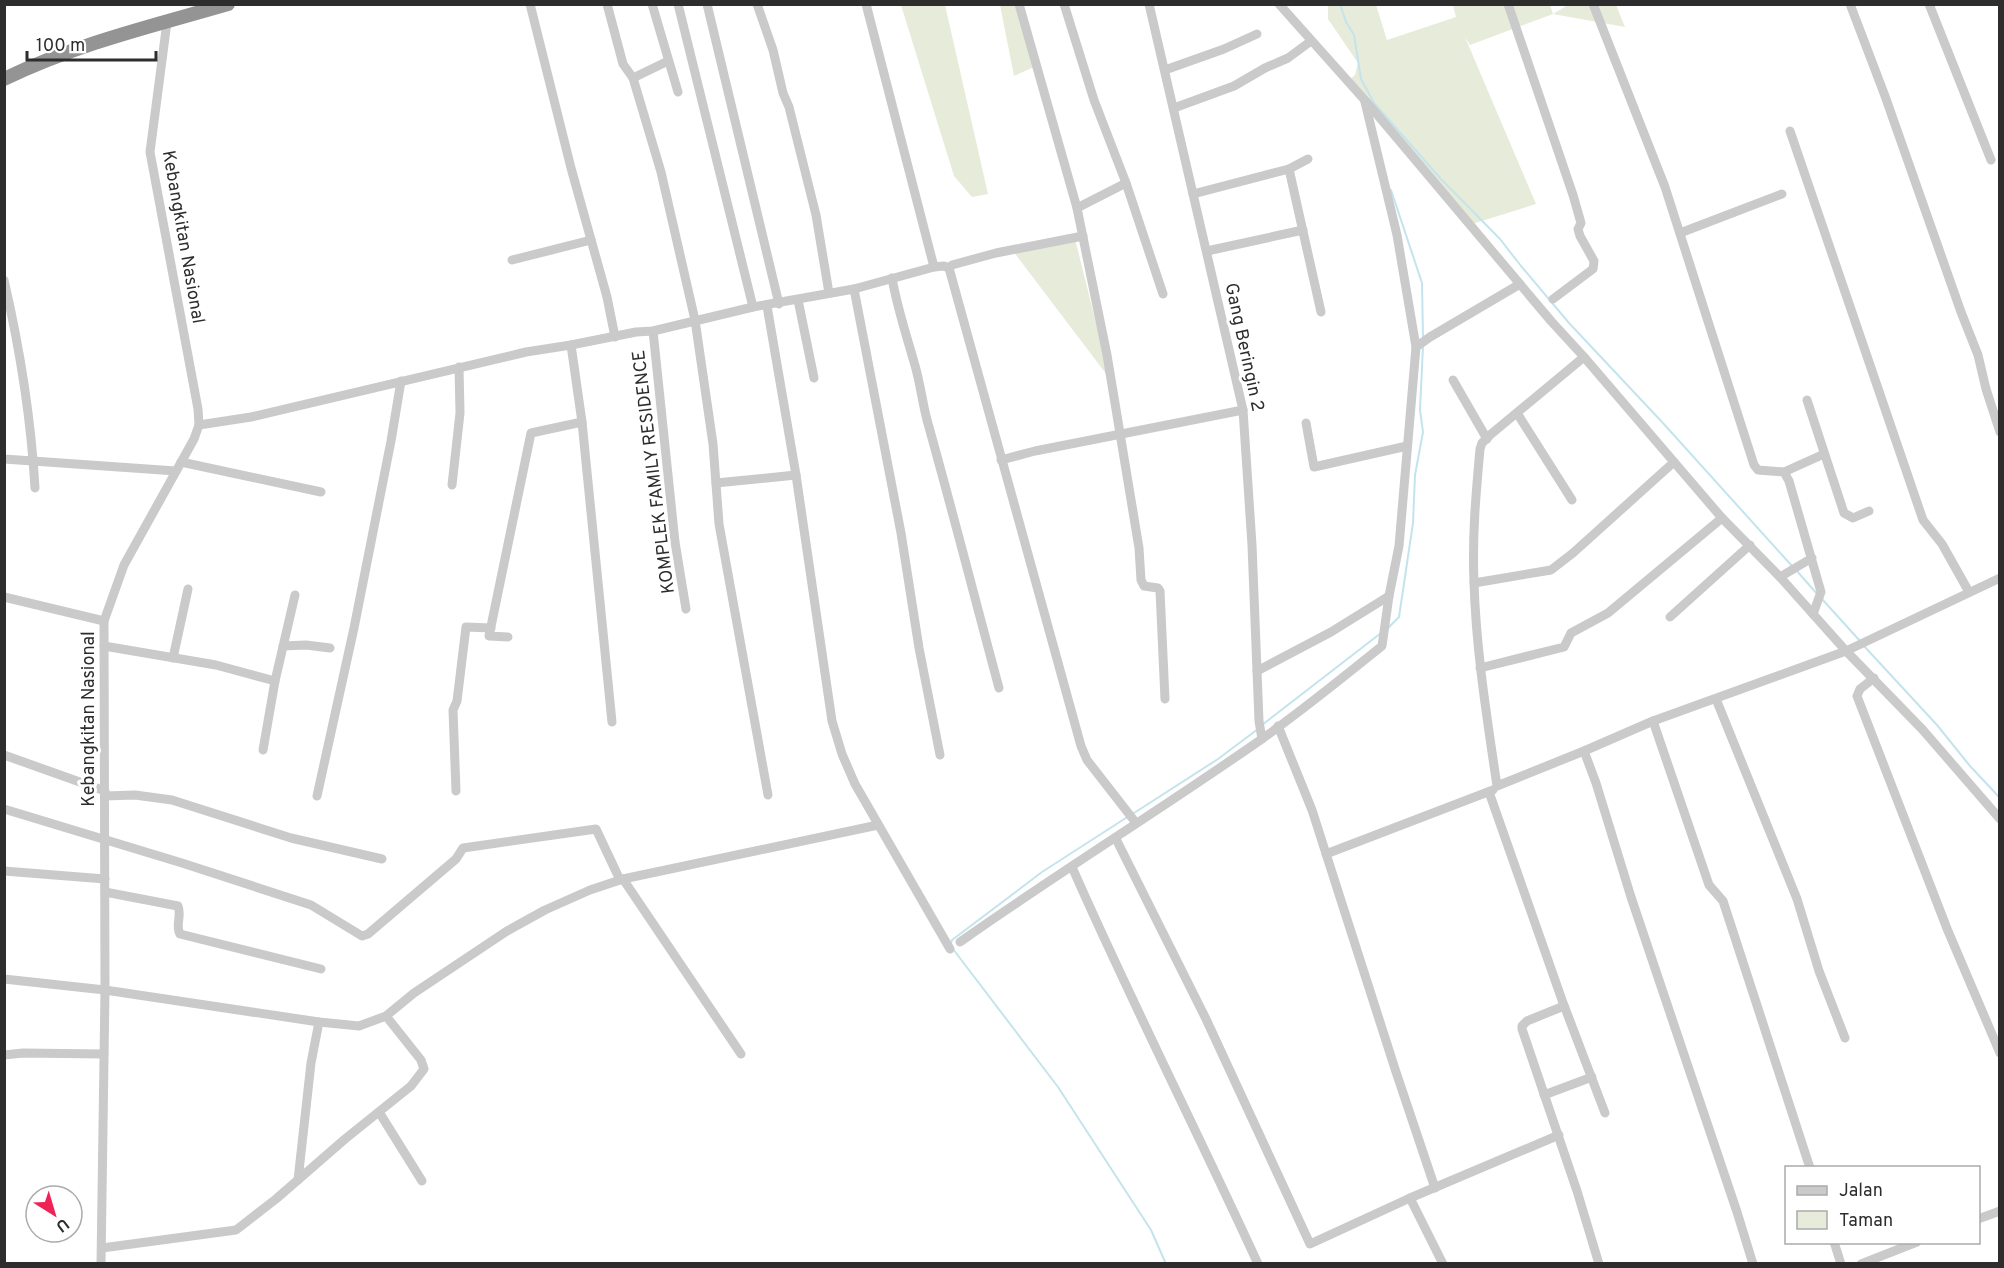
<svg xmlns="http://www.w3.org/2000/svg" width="2004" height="1268" font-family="Overpass,sans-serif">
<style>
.green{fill:#e6ecd9}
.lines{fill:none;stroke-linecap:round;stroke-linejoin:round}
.stream{stroke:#c4e4ed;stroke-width:2}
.minor{stroke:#cacaca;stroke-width:9}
.highway{stroke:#949494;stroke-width:14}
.labels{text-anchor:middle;stroke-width:6;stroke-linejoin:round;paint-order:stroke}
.street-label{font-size:18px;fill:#2d2d2d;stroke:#fff}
</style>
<rect width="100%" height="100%" fill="#fff"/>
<g class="green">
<polygon points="901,5 945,5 988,194 972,197 954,176"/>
<polygon points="1000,5 1019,5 1034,67 1014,76"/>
<polygon points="1328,5 1376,5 1387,40 1456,17 1453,5 1550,5 1553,14 1568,5 1616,5 1625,27 1553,14 1470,45 1465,37 1536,204 1469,225 1348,81 1355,75 1358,63 1328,19"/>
<polygon points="1074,235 1110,379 1010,247"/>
</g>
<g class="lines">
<g class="stream">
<polyline points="1340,4 1346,22 1354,35 1361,79 1374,103 1441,179 1500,239 1521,266 1569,323 1662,422 1792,566"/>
<polyline points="1391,190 1422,283 1423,338"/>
<polyline points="1796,570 1818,595"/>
<polyline points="1822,599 1860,641"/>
<polyline points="1388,628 1399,617 1413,523 1415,475 1423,432 1420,410 1423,346"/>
<polyline points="1864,646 1937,725 1970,766 2000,798"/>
<polyline points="1262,725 1381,633"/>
<polyline points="1134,813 1218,759 1258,729"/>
<polyline points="951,943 952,940 1042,872 1129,816"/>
<polyline points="953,949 1058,1087 1151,1230 1166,1264"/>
</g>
<g class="minor">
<polyline points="530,4 571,168 607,297 615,337"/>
<polyline points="607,4 623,64 633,78 661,172 695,320 713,444 719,524 768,795"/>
<polyline points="652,4 678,92"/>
<polyline points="678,4 753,307"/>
<polyline points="707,4 779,304"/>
<polyline points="757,4 773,50 783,93 789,107 816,215 829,293"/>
<polyline points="866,4 934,267"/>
<polyline points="1019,4 1077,208 1107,355 1139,548 1141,580 1144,586 1158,588 1160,591 1165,699"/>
<polyline points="1064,4 1094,100 1126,183 1163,294"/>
<polyline points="1149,4 1243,410 1252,545 1259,721 1262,739"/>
<polyline points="1279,4 1370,106 1551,321 1584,357 1722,518 1780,577 1846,651 1922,729 2000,819"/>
<polyline points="1508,4 1573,195 1581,223 1578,229 1580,236 1594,261 1593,269 1553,299"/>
<polyline points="1593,4 1665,187 1754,465 1758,470 1784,472 1789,481 1821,592 1813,614"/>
<polyline points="1850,4 1885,96 1961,312 1978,355 1986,389 2000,432"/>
<polyline points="1929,4 1991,160"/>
<polyline points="1165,70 1224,49 1257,34"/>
<polyline points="633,78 668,61"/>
<polyline points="1365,102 1397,235 1416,347 1430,337 1520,284"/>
<polyline points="1174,108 1234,86 1265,68 1288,58 1311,41"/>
<polyline points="1790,131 1923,520 1942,544 1969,592"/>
<polyline points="1289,169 1321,312"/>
<polyline points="1193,194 1289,169 1308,159"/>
<polyline points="1077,208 1126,183"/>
<polyline points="1680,233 1782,194"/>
<polyline points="1207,251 1303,230"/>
<polyline points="512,260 591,240"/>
<polyline points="949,268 1081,746 1087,760 1136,823"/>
<path d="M892,278C897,307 906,334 914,362C920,381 922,401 927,420C952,509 975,599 999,688"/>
<path d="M4,280C20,349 31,418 35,488"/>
<polyline points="854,289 901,533 919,648 940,755"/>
<polyline points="798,300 814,378"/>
<polyline points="767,306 796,475 832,721 842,754 855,784 950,949"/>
<polyline points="653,331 675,542 686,609"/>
<path d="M1584,357L1490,435L1482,443L1480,449C1476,493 1472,537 1474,582C1476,650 1487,718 1497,786L1584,751L1653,721L1846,651L2000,578"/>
<polyline points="1453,380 1487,439"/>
<polyline points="1807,400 1844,513 1853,518 1869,511"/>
<polyline points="1517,413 1572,500"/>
<polyline points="582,422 612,722"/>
<polyline points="1306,423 1314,467 1407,446"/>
<polyline points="199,425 251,417 526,352 571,345 636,332 653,331 753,307 854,289 934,267 944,266 949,268 952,265 996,253 1083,236"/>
<polyline points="4,459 176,471"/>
<polyline points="1001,460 1035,451 1243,410"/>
<polyline points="181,462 321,492"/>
<polyline points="1784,472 1824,454"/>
<polyline points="716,483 796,475"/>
<polyline points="452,485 460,413 459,367"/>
<polyline points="1780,577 1812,558"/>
<polyline points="1474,583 1551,570 1573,553 1674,462"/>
<polyline points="4,597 104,621"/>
<polyline points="1670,617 1750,545"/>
<polyline points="508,637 489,636 531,433 582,422 571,345"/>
<polyline points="104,646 216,665 275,681"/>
<polyline points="283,646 306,645 330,648"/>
<polyline points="173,658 188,589"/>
<polyline points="1480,668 1564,647 1571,633 1608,613 1722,518"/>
<polyline points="1257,671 1331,632 1389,596"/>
<polyline points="1874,678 1860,689 1857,696 1948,931 2000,1053"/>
<polyline points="1716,699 1797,899 1819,971 1845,1038"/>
<polyline points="1653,721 1709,885 1723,901 1810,1168"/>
<polyline points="1278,726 1312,810 1396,1072 1435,1188"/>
<polyline points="263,750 275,681 295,595"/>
<polyline points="1584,751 1596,783 1631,897 1737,1212 1753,1264"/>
<polyline points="4,755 105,791"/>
<polyline points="456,791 453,710 457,701 466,627 491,628"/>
<polyline points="1489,792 1562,1000 1605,1113"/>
<polyline points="105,796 135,795 172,800 291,838 382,859"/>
<polyline points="317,796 354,628 391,441 401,381"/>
<polyline points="4,809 182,863 311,905 362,936 368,934 456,859 463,848 596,829 620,880"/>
<polyline points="1116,839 1206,1019 1310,1244 1410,1198 1559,1135"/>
<polyline points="1326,854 1493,790"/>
<path d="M1072,867C1131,1001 1197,1131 1258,1264"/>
<polyline points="4,871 105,879"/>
<polyline points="623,879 741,1054"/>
<path d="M105,892L178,906C182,915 175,926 180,934L321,969"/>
<path d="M960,942C1058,873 1160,810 1259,741C1302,711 1342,678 1382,646L1389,596L1399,546L1416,347"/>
<polyline points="4,979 105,990 319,1022 359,1026 386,1016 414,993 507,931 545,910 590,890 623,879 878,825"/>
<polyline points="1564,1006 1527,1021 1522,1026 1522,1029 1577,1191 1599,1264"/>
<polyline points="4,1055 23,1053 104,1054"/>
<polyline points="1544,1095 1592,1077"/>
<polyline points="379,1112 422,1181"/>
<polyline points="298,1180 311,1063 319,1022"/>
<polyline points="1410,1198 1443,1264"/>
<polyline points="1978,1219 2000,1211"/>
<polyline points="1834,1242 1841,1264"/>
<polyline points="102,1248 236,1230 276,1199 345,1139 411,1086 424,1069 421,1060 386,1016"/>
<polyline points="101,1264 105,990 104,621 124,565 194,439 199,425 198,409 150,152 167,22"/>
<polyline points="1861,1264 1917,1242"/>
</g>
<path class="highway" d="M4,79C76,44 152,26 228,4"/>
</g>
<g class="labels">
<g class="street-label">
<text transform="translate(184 237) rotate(80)" y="6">Kebangkitan Nasional</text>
<text transform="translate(1245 347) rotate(78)" y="6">Gang Beringin 2</text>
<text transform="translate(653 472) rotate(-97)" y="6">KOMPLEK FAMILY RESIDENCE</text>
<text transform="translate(88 719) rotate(-90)" y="6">Kebangkitan Nasional</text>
</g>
</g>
<rect width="2004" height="1268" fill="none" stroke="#2d2d2d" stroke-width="12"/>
<rect x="1785" y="1166" width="195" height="78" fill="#ffffff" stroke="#ababab" stroke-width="1.5"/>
<rect x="1797" y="1186" width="30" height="9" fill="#cacaca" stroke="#ababab" stroke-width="1.5"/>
<text x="1839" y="1196" font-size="18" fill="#2d2d2d">Jalan</text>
<rect x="1797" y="1211" width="30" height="18" fill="#e6ecd9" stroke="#ababab" stroke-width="1.5"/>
<text x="1839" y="1226" font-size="18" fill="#2d2d2d">Taman</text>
<g transform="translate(54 1214) rotate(143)"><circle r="28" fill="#ffffff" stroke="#ababab" stroke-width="1.5"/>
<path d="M0-4.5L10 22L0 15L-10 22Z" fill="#ef2355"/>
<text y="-9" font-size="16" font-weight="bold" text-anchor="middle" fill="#2d2d2d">U</text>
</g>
<path d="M27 51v9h129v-9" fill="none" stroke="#2d2d2d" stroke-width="3"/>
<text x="36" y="51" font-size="18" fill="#2d2d2d" stroke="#ffffff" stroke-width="4.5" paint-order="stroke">100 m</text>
</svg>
